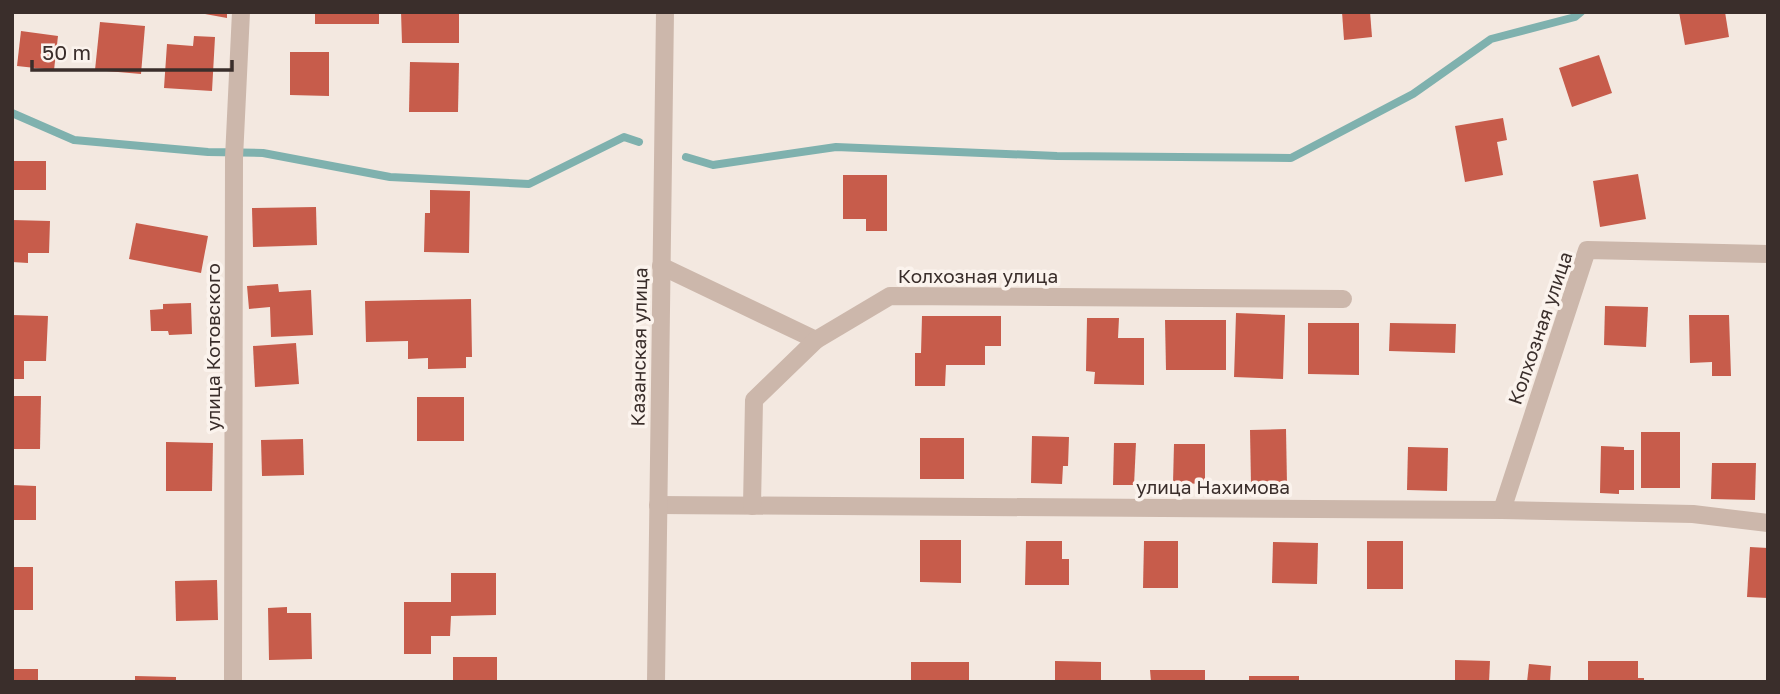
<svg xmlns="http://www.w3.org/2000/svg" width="1780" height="694" font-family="'Golos Text',sans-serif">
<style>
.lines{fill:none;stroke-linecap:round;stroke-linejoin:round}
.stream{stroke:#7fb1ae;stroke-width:8}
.building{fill:#c75c4b}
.minor{stroke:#ccb7ab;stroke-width:18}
.tertiary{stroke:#ccb7ab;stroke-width:18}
.labels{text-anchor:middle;stroke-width:7;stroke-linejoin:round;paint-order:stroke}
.street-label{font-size:19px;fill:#3a2e2b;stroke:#fbf3ed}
</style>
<rect width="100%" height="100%" fill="#f3e8e0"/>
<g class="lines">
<g class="stream">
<polyline points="12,113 74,140 208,152 263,153 390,177 529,184 624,137 639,142"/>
<polyline points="686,157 713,165 836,147 1057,156 1291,158 1413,94 1491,39 1575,17 1581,12"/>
</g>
</g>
<g class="building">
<polygon points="194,12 227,12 227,18"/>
<rect x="315" y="12" width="64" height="12"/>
<polygon points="401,12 459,12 459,43 402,43"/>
<polygon points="1342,12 1370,12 1372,37 1344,40"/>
<polygon points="1679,12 1725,12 1729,37 1685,45"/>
<polygon points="100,22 145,26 141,74 95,70"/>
<polygon points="21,31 58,36 54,70 17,66"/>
<polygon points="194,36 215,37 212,91 164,88 167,44 193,46"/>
<polygon points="290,52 329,52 329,96 290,95"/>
<polygon points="1599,55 1612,93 1572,107 1559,68"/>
<polygon points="410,62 459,63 458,112 409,112"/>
<polygon points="1503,118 1507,140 1497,142 1503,175 1465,182 1455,126"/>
<rect x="12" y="161" width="34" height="29"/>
<polygon points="1638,174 1646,219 1600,227 1593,181"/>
<polygon points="843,175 887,175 887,231 866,231 866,219 843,219"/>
<polygon points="430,190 470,191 469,253 424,252 425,213 430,213"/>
<polygon points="316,207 317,245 253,247 252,208"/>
<polygon points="12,220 50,221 49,253 28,253 28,263 12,262"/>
<polygon points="136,223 208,236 201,273 129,259"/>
<polygon points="278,284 279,292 311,290 313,335 271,337 270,307 249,309 247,286"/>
<polygon points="471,299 472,357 466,357 466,368 428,369 428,358 408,359 408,341 366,342 365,301"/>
<polygon points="191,303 192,334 169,335 168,331 151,331 150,310 163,309 163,304"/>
<polygon points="1605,306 1648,307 1646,347 1604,345"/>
<polygon points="1236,313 1285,315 1283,379 1234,377"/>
<polygon points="12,315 48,316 46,361 24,361 24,379 12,379"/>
<polygon points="1689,315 1729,315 1731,376 1712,376 1712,362 1690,363"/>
<polygon points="922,316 1001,316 1001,346 985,346 985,365 946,365 945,386 915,386 915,353 921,353"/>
<polygon points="1087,318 1119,318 1118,338 1144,338 1144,385 1094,384 1095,372 1086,371"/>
<polygon points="1165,320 1226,320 1226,370 1166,370"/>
<polygon points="1308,323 1359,323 1359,375 1308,374"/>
<polygon points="1390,323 1456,324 1455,353 1389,351"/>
<polygon points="296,343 299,384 255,387 253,346"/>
<polygon points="12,396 41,396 40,449 12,449"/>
<rect x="417" y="397" width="47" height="44"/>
<polygon points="1286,429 1287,485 1251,485 1250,430"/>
<rect x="1641" y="432" width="39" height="56"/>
<polygon points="1032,436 1069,437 1068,466 1063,466 1062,484 1031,483"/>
<rect x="920" y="438" width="44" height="41"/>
<polygon points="303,439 304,475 262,476 261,440"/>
<polygon points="166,442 213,443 212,491 166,491"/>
<polygon points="1114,443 1136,443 1134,485 1113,485"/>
<polygon points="1174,444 1205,444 1205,484 1173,483"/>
<polygon points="1601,446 1624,447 1624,450 1634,450 1634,490 1619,490 1619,494 1600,493"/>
<polygon points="1408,447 1448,448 1447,491 1407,490"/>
<polygon points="1712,463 1756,463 1755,500 1711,499"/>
<polygon points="12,485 36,486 36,520 12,520"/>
<polygon points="920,540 961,540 961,583 920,582"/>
<polygon points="1026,541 1062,541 1062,559 1069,559 1069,585 1025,585"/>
<polygon points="1144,541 1178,541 1178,588 1143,588"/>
<rect x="1367" y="541" width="36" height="48"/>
<polygon points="1273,542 1318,543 1317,584 1272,583"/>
<polygon points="1750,547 1768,548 1768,598 1747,597"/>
<rect x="12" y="567" width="21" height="43"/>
<polygon points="451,573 496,573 496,615 451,616 450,636 431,636 431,654 404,654 404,602 451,602"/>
<polygon points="217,580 218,620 176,621 175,581"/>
<polygon points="287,607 287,613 311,613 312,659 269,660 268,608"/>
<rect x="453" y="657" width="44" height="25"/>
<polygon points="1455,660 1490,661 1489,682 1455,682"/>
<polygon points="1055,661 1101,662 1101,682 1055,682"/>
<polygon points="1588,661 1638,661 1638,678 1644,678 1644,682 1588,682"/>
<rect x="911" y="662" width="58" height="20"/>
<polygon points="1529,664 1551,666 1550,682 1527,682"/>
<rect x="12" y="669" width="26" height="13"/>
<polygon points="1150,670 1205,670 1205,682 1151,682"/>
<polygon points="135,676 176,677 176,682 135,682"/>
<rect x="1249" y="676" width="50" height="6"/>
</g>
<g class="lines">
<g class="minor">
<polyline points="661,266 816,340"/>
<polyline points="658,505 1502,510 1693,514 1768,523"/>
<polyline points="752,506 754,400 816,340 890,296 1343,299"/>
<polyline points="1502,510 1587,250 1768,254"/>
<polyline points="233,682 234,158 241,12"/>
</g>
<polyline class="tertiary" points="656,682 665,12"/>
</g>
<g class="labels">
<g class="street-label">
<text x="978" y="283">Колхозная улица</text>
<text transform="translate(1540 328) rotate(-71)" y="7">Колхозная улица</text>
<text transform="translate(213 347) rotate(-90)" y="7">улица Котовского</text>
<text transform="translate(639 347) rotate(-89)" y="7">Казанская улица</text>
<text x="1213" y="494">улица Нахимова</text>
</g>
</g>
<rect width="1780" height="694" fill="none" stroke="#3a2e2b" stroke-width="28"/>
<path d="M32 60v10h200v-10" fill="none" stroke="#3a2e2b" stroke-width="3.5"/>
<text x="42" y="60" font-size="21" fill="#3a2e2b" stroke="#fbf3ed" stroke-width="5" paint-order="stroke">50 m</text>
</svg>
